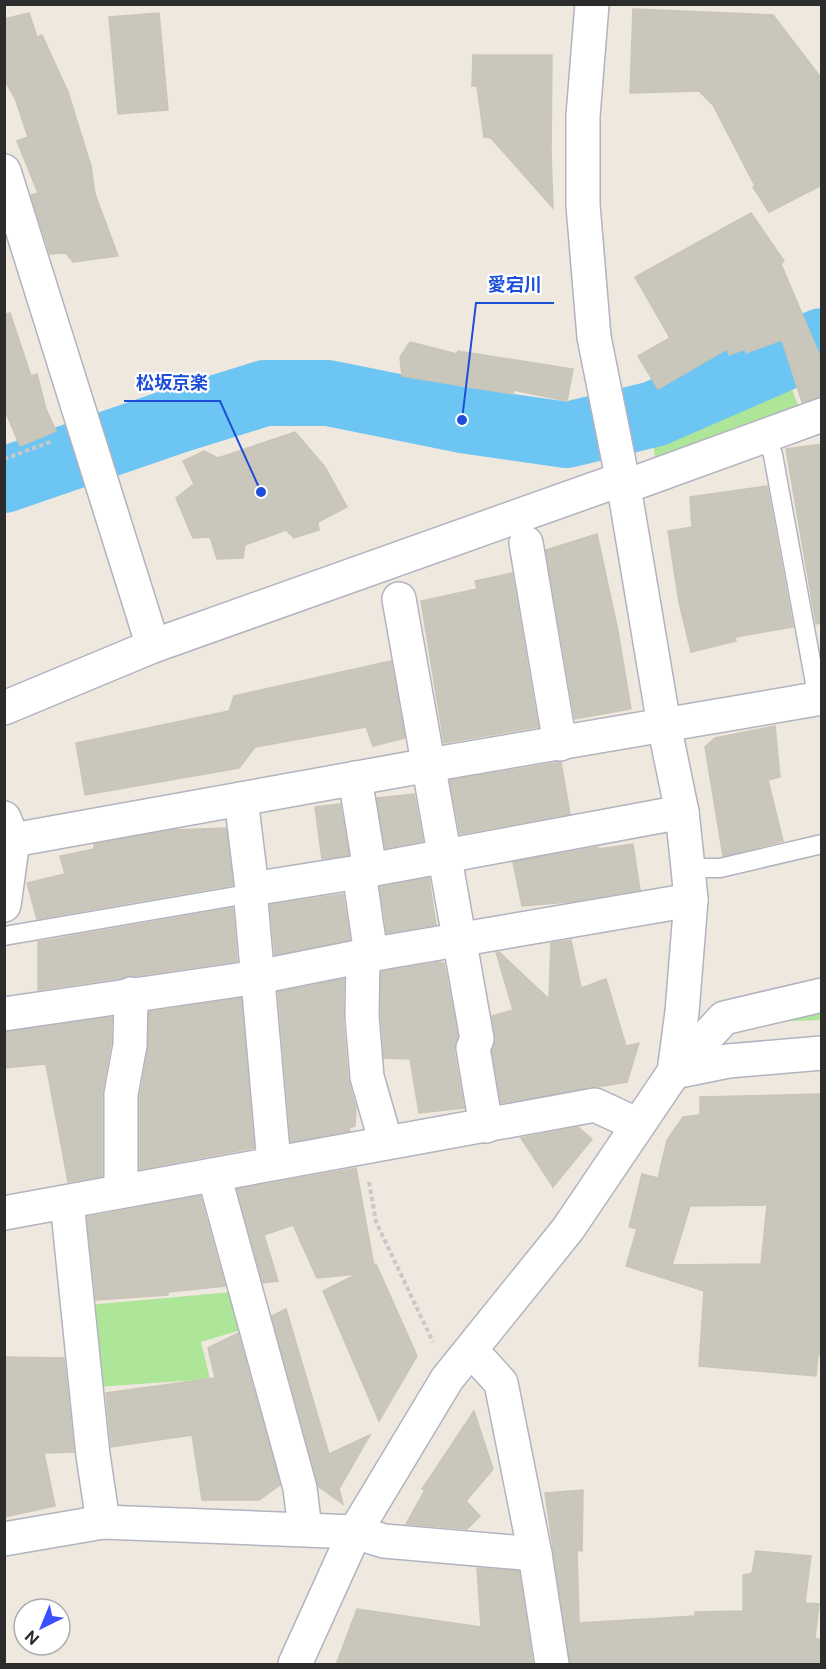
<svg xmlns="http://www.w3.org/2000/svg" width="826" height="1669" font-family="'Public Sans','Noto Sans JP',sans-serif">
<style>
.green{fill:#ade698}
.lines{fill:none;stroke-linecap:round;stroke-linejoin:round}
.river{stroke:#6dc5f3;stroke-width:66}
.building{fill:#c9c6bc;stroke:#cac5b7;stroke-width:1.5;fill-rule:evenodd}
.lane-casing{stroke:#b2b3c0;stroke-width:21}
.street-casing{stroke:#b2b3c0;stroke-width:36}
.secondary-casing{stroke:#b2b3c0;stroke-width:36}
.path{stroke:#c8c8c8;stroke-width:4;stroke-dasharray:4.5 3;stroke-linecap:butt}
.lane{stroke:#fff;stroke-width:18}
.street{stroke:#fff;stroke-width:33}
.secondary{stroke:#fff;stroke-width:33}
.leader{fill:none;stroke:#1d4ed8;stroke-width:2}
.callout-dot{fill:#1d4ed8;stroke:#fff;stroke-width:2}
.callout-label{font-size:18px;text-anchor:middle;font-weight:bold;fill:#1d4ed8;stroke:#fff;stroke-width:4.5;stroke-linejoin:round;paint-order:stroke}
</style>
<rect width="100%" height="100%" fill="#eee8de"/>
<g class="green">
<polygon points="785,369 800,411 656,462 649,424"/>
<polygon points="821,1010 821,1020 769,1022"/>
<polygon points="232,1292 244,1329 201,1342 210,1379 97,1387 88,1305"/>
</g>
<g class="lines">
<polyline class="river" points="4,480 175,421 265,393 328,393 462,420 567,435 654,414 822,341"/>
</g>
<g class="building">
<polygon points="633,9 773,15 822,79 822,185 769,212 753,187 755,186 713,105 699,91 630,93"/>
<polygon points="29,13 37,37 42,35 68,92 91,166 95,194 118,256 73,262 66,253 50,254 31,195 38,193 17,141 28,137 15,98 4,79 4,19"/>
<polygon points="159,13 168,110 118,114 109,17"/>
<polygon points="473,55 552,55 551,153 553,208 491,138 484,137 477,86 472,86"/>
<polygon points="751,213 784,261 781,264 822,361 822,397 802,402 782,340 746,353 745,349 729,355 727,349 658,389 638,356 670,338 635,277"/>
<polygon points="10,313 31,376 37,374 46,409 56,431 20,446 4,408 4,314"/>
<polygon points="410,342 457,354 458,351 573,369 567,401 514,390 513,394 402,376 400,357"/>
<polygon points="295,432 325,467 347,507 318,522 319,530 294,538 286,530 245,545 243,558 217,559 210,537 193,538 176,498 194,484 183,461 204,451 218,458"/>
<polygon points="822,444 822,623 816,624 786,449"/>
<polygon points="767,486 793,627 735,637 736,641 691,652 679,602 668,531 692,527 690,497"/>
<polygon points="597,534 618,631 631,709 575,719 546,550"/>
<polygon points="512,573 538,727 444,743 421,601 477,589 475,581"/>
<polygon points="391,661 405,738 373,746 366,727 255,747 239,768 85,795 76,743 229,711 234,696"/>
<polygon points="775,726 780,777 768,780 783,841 723,856 705,747 715,738"/>
<polygon points="561,762 570,814 460,834 450,780"/>
<polygon points="414,794 423,841 385,848 377,798"/>
<polygon points="340,804 349,855 322,859 315,807"/>
<polygon points="226,828 233,885 37,919 27,883 65,874 60,856 94,849 94,844 172,830"/>
<polygon points="633,844 640,890 569,902 522,906 513,862 598,847 599,849"/>
<polygon points="429,878 436,925 387,933 380,887"/>
<polygon points="343,894 350,940 275,955 270,905"/>
<polygon points="233,908 237,961 38,990 38,942"/>
<polygon points="571,940 581,988 606,979 626,1046 639,1043 627,1082 501,1103 492,1050 495,1036 492,1016 513,1010 496,952 499,952 549,999 551,943"/>
<polygon points="440,962 444,963 458,1037 454,1051 464,1108 419,1113 410,1059 384,1058 381,1015 381,972"/>
<polygon points="344,979 343,1017 348,1079 356,1108 355,1126 349,1128 350,1131 291,1142 278,992"/>
<polygon points="241,998 254,1148 140,1169 140,1096 148,1048 149,1012"/>
<polygon points="112,1017 111,1043 102,1094 102,1176 68,1182 46,1064 4,1068 4,1032"/>
<path d="M822,1094V1355L818,1354L816,1376L699,1366L704,1291L626,1266L637,1229L629,1227L642,1174L658,1178L667,1140L683,1117L700,1115V1097ZM767,1205L761,1264L672,1265L690,1206Z"/>
<polygon points="578,1127 592,1139 553,1187 521,1138"/>
<polygon points="356,1168 374,1266 376,1264 417,1356 379,1421 323,1291 357,1274 317,1278 293,1225 264,1235 278,1281 263,1283 237,1189"/>
<polygon points="200,1196 225,1286 168,1292 168,1295 96,1300 87,1217"/>
<polygon points="286,1309 329,1454 370,1435 339,1489 343,1504 319,1487 272,1316"/>
<polygon points="238,1333 280,1485 259,1500 202,1500 192,1435 111,1447 106,1393 215,1378 208,1348"/>
<polygon points="4,1357 64,1358 74,1452 44,1453 55,1506 4,1517"/>
<polygon points="474,1411 493,1469 466,1501 480,1516 467,1529 406,1524 425,1490 422,1489"/>
<polygon points="583,1490 582,1551 577,1550 579,1623 695,1616 695,1612 743,1611 743,1575 752,1573 756,1551 811,1556 805,1603 819,1604 815,1638 822,1640 822,1665 570,1665 545,1493"/>
<polygon points="477,1568 519,1571 533,1665 336,1665 357,1609 481,1627"/>
</g>
<g class="lines">
<defs>
<g id="lane">
<polyline points="766,435 773,455 818,699"/>
<polyline points="688,868 720,868 822,844"/>
<polyline points="4,936 236,896"/>
</g>
<g id="street">
<polyline points="4,171 153,646"/>
<polyline points="624,487 822,415"/>
<polyline points="526,543 560,744"/>
<polyline points="399,599 477,1039 473,1048 486,1126"/>
<polyline points="4,708 153,646 622,479"/>
<polyline points="355,778 370,870"/>
<polyline points="241,799 252,889 251,901 274,1163"/>
<polyline points="4,818 13,840 4,905"/>
<polyline points="13,840 429,765 822,698"/>
<polyline points="359,872 371,955"/>
<polyline points="252,889 359,872 682,812"/>
<polyline points="363,956 362,1016 367,1077 386,1143"/>
<polyline points="4,1014 258,977 363,956 691,900"/>
<polyline points="674,1072 724,1018 822,995"/>
<polyline points="674,1072 728,1061 822,1053"/>
<polyline points="214,1175 300,1488 305,1529"/>
<polyline points="121,1191 121,1094 130,1045 131,994"/>
<polyline points="67,1202 93,1455 103,1522"/>
<polyline points="4,1213 595,1105 638,1125"/>
<polyline points="471,1350 501,1383 535,1554 552,1664"/>
<polyline points="4,1539 103,1522 355,1532 384,1541 535,1554"/>
</g>
<polyline id="secondary" points="295,1664 355,1532 447,1379 568,1229 674,1072 682,1012 691,900 688,868 682,812 664,725 624,487 594,337 583,205 583,116 592,4"/>
</defs>
<use href="#lane" class="lane-casing"/>
<use href="#street" class="street-casing"/>
<use href="#secondary" class="secondary-casing"/>
<g class="path">
<polyline points="4,459 53,441"/>
<polyline points="369,1182 376,1222 433,1342"/>
</g>
<use href="#lane" class="lane"/>
<use href="#street" class="street"/>
<use href="#secondary" class="secondary"/>
</g>
<path class="leader" d="M462 420L476 303H554M261 492L220 401H124"/>
<g class="callout-dot">
<circle cx="462" cy="420" r="6"/>
<circle cx="261" cy="492" r="6"/>
</g>
<g class="callout-label">
<text x="515" y="291">愛宕川</text>
<text x="172" y="389">松坂京楽</text>
</g>
<rect width="826" height="1669" fill="none" stroke="#2c2c2c" stroke-width="12"/>
<g transform="translate(42 1627) rotate(223)"><circle r="28" fill="#ffffff" stroke="#ababab" stroke-width="1.5"/>
<path d="M0-4.5L10 22L0 15L-10 22Z" fill="#3a4fff"/>
<text y="-9" font-size="16" font-weight="bold" text-anchor="middle" fill="#2c2c2c">N</text>
</g>
</svg>
